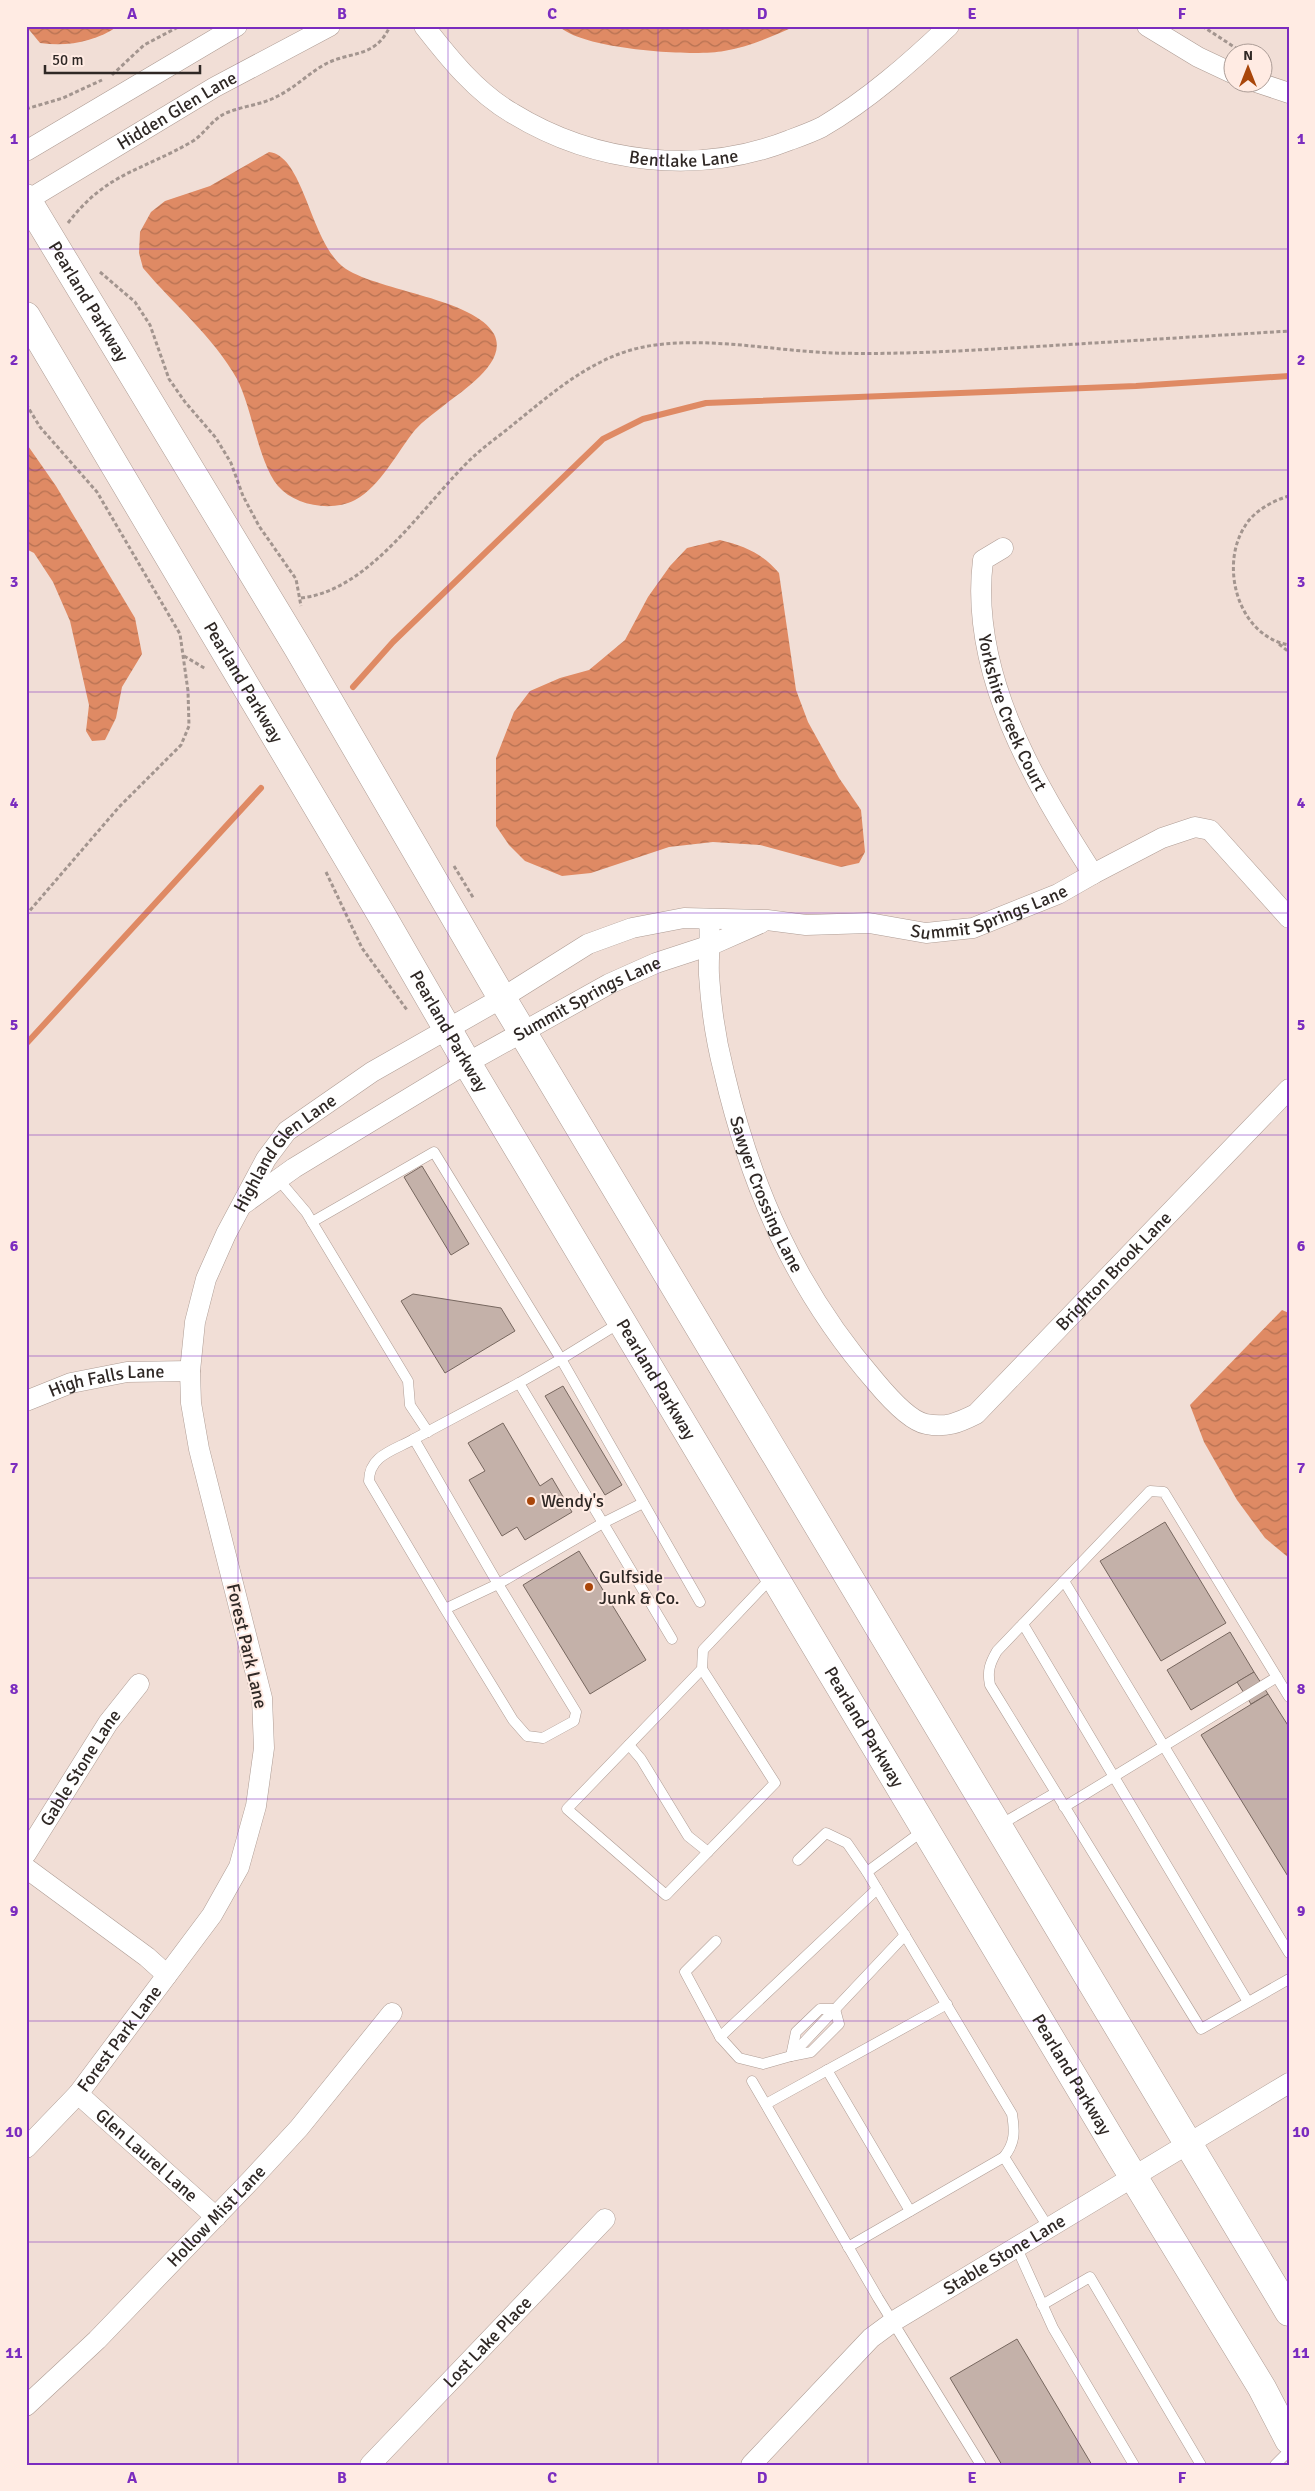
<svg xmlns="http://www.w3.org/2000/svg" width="1315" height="2491" font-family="Signika,sans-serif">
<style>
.water{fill:url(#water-waves)}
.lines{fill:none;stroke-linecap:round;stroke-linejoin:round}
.stream{stroke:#df8a64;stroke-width:6}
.building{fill:#c4b1a9;stroke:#77675f}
.service-casing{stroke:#ae9c94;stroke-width:11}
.minor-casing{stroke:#ae9c94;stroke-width:21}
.secondary-casing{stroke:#ae9c94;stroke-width:29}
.path{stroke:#a3958f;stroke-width:3;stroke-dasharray:4 2.5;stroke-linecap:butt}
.service{stroke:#fff;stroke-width:10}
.minor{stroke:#fff;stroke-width:20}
.secondary{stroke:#fff;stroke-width:28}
.grid{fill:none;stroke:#7b2cbf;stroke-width:1;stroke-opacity:0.55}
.poi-dot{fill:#a9460a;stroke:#ffebe3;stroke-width:2}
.labels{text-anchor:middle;stroke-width:4;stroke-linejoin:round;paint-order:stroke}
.street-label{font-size:18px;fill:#2f2825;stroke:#ffebe3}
.poi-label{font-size:18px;fill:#2f2825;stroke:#ffebe3;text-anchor:start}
.neatline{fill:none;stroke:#7b2cbf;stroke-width:2}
.grid-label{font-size:16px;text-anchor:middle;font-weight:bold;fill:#7b2cbf}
</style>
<defs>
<pattern id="water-waves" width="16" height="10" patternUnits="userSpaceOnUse" patternTransform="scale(1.25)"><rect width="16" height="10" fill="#df8a64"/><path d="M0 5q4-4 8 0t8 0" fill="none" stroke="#b57152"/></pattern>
</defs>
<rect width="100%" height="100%" fill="#f1ded6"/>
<g class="water">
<path d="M26,26H118C95,42 67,47 40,43Z"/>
<path d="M559,26H796C773,36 748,47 724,51C692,57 580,49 559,26Z"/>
<path d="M269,152C305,156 310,245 346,269C380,291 475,299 494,334C509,363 460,392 442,407C433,414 423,421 415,430C397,452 381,486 355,500C332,512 295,506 278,486C259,464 252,408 237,379C213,336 174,305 143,268L139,253L140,232L151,212L165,201L210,186Z"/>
<polygon points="26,443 56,486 135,618 142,654 122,687 116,718 105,740 92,741 86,731 89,705 70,621 53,582 34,553 26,549"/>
<path d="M720,540C744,546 762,553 779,573L796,690L808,722L839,778L861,810L865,852L859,863L841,867L760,845L713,842L669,847L591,873L562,876L525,861L509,845L496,826V758L514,712L530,691L560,678L589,670L625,640L648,597L670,566L687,548Z"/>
<polygon points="1282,1310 1289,1313 1289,1558 1265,1538 1237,1500 1204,1442 1190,1405"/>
</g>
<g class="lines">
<g class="stream">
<polyline points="353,687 393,642 603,439 643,419 706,403 1136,386 1289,376"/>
<polyline points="26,1044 261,788"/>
</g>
</g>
<g class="building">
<polygon points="422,1166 469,1244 451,1255 404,1177"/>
<polygon points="413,1294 501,1308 515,1331 445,1373 401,1301"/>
<polygon points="563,1386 622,1485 605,1495 545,1396"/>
<polygon points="503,1423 540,1486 552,1478 572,1512 525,1540 517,1527 502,1536 469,1480 485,1471 468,1443"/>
<polygon points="1165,1522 1226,1623 1161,1661 1100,1561"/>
<polygon points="579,1551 646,1660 590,1694 523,1585"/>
<polygon points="1230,1632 1254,1672 1191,1710 1167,1670"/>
<polygon points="1254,1672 1268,1694 1251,1704 1237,1682"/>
<polygon points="1268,1694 1289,1727 1289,1878 1201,1735"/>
<polygon points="1017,2339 1092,2465 1002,2465 950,2378"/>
</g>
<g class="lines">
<defs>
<g id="service">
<polyline points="278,1179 306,1212 408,1381 410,1405 428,1432"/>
<path d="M312,1222L434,1152L561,1359L519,1383L603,1523L498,1584L576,1712L574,1721L543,1738L527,1736L513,1720L445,1609L498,1584L414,1439C395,1450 369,1455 369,1481L445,1609"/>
<polyline points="621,1322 561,1359 700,1602"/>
<polyline points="414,1439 519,1383"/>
<polyline points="643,1503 603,1523 672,1639"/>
<polyline points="1064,1581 1289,1953"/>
<polyline points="1023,1624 1248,2002"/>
<polyline points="702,1669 567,1809 666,1895 775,1783 702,1669 703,1650 773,1576"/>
<path d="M1289,1697L1164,1492L1150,1491L997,1651C990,1663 987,1671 990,1685L1201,2029L1289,1979"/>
<polyline points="629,1745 641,1759 688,1836 708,1852"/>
<polyline points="1064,1807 1277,1677"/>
<polyline points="998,1826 1055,1793"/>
<polyline points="798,1860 826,1833 847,1843 867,1872"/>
<polyline points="716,1941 685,1972 720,2037 739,2058 763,2064 791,2056 905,1935"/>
<polygon points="820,2009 835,2009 839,2024 811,2052 791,2056 796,2032"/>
<polyline points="720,2037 877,1889"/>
<polyline points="827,2070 910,2211"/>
<polyline points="752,2081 878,2298 981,2465"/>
<polyline points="766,2104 947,2004"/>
<polyline points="1004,2157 1048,2227"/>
<polyline points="1016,2246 1053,2328 1134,2465"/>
<path d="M848,2247L1004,2157C1015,2143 1015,2132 1012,2114L867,1872L924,1830"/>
<polyline points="1042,2305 1090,2277 1201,2465"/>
<polyline points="1275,2465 1289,2451"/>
</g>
<g id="minor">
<path id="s1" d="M424,26C449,58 476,92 512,113C595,164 699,176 790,140C801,136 812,132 822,127C868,100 910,63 949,26"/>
<polyline points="1147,26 1198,57 1232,73"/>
<polyline points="1256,82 1289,93"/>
<polyline points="26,151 237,26"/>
<path id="s2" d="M26,201L215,87L330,26"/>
<path id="s3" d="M1003,548L983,560C969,673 1034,782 1093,874"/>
<path id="s4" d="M709,919C711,938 708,958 709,975C711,1008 716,1041 724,1072C751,1188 796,1290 875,1381C885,1393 909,1421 926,1424C946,1428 958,1423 976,1414L1289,1089"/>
<path id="s5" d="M245,1203L294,1168L467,1063L609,984L656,963L711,945L761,923"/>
<path id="s6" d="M26,1401L71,1383L127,1372L190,1371"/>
<path id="s7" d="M26,1854L108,1723L139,1684"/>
<polyline points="26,1868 147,1957 167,1975"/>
<path id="s8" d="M78,2094L216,2217"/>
<path id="s9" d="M26,2148L78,2094L212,1915L239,1867L256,1806L264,1748L262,1698L199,1449L191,1403L190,1371L195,1322L206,1279L226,1234L266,1159L287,1131L372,1072L502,998L588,944L632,928L684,918L767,920L806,925L869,923L926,933L973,928L1058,894L1093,874L1162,838L1195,827L1210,830L1289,918"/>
<path id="s10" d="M26,2406L97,2340L251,2180L299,2128L392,2013"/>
<path id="s11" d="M370,2465L605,2219"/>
<path id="s12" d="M751,2465L871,2338L894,2321L1289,2083"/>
</g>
<g id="secondary">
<path id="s13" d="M26,198L298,648L502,998L1289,2312"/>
<path id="s14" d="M26,316L381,914L467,1063L1117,2150L1262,2388L1289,2440"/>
</g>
</defs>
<use href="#service" class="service-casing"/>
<use href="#minor" class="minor-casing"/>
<use href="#secondary" class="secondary-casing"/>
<g class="path">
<polyline points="1202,26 1242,52"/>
<polyline points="112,75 144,45 180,26"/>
<polyline points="26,109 63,98 102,80"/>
<path d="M68,223C107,172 142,171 193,141C204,134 212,120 224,114C241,106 262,105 278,96C294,88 307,75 322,66C348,50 375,60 390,26"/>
<polyline points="100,272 135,302 150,325 169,379 185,402 216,438 231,463 243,496 259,526 296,579 301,606"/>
<polyline points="26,404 40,427 97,492 180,634 188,691 189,726 181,745 119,807 26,915"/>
<path d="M1289,496C1272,501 1254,511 1245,526C1219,566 1238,636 1289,645"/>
<path d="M301,598C372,590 424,503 473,457C486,445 502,434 515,423C546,398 577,371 614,356C676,329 767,351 834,353C904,355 975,350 1045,346C1126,341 1208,336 1289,331"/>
<polyline points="1279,644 1289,652"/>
<polyline points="184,656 206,669"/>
<polyline points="454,866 474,899"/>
<polyline points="326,872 362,948 407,1010"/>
</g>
<use href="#service" class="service"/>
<use href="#minor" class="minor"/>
<use href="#secondary" class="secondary"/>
</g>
<path class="grid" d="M238,26V2465M448,26V2465M658,26V2465M868,26V2465M1078,26V2465M26,249H1289M26,470H1289M26,692H1289M26,913H1289M26,1135H1289M26,1356H1289M26,1578H1289M26,1799H1289M26,2021H1289M26,2242H1289"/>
<g class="poi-dot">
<circle cx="531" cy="1501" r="5"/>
<circle cx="589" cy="1587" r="5"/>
</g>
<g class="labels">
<g class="street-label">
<text dy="6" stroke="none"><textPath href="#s2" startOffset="176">Hidden Glen Lane</textPath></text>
<text dy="6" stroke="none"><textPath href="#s1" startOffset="305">Bentlake Lane</textPath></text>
<text dy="6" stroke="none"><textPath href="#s13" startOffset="121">Pearland Parkway</textPath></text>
<text dy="6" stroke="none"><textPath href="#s14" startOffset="426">Pearland Parkway</textPath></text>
<text dy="6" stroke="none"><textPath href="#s3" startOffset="181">Yorkshire Creek Court</textPath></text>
<text dy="6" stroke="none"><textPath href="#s9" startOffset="1888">Summit Springs Lane</textPath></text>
<text dy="6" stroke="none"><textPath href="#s5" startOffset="399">Summit Springs Lane</textPath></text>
<text dy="6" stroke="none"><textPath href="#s14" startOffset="831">Pearland Parkway</textPath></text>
<text dy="6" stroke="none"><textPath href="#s9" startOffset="1106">Highland Glen Lane</textPath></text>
<text dy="6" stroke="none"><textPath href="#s4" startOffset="284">Sawyer Crossing Lane</textPath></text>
<text dy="6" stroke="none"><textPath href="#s4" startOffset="820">Brighton Brook Lane</textPath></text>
<text dy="6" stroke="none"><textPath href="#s14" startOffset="1236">Pearland Parkway</textPath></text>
<text dy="6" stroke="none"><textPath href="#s6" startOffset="84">High Falls Lane</textPath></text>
<text transform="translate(247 1646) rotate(77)" y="6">Forest Park Lane</text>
<text dy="6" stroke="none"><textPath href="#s14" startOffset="1641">Pearland Parkway</textPath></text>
<text dy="6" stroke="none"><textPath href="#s7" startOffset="102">Gable Stone Lane</textPath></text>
<text dy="6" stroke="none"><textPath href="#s9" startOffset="144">Forest Park Lane</textPath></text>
<text dy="6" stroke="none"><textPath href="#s14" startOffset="2046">Pearland Parkway</textPath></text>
<text dy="6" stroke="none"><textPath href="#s8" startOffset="92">Glen Laurel Lane</textPath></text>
<text dy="6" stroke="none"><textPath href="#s10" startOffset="269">Hollow Mist Lane</textPath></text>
<text dy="6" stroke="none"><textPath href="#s12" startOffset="332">Stable Stone Lane</textPath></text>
<text dy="6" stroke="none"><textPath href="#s11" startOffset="170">Lost Lake Place</textPath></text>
</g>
<g class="poi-label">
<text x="541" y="1507">Wendy's</text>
<text x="599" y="1583">Gulfside<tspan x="599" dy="21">Junk &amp; Co.</tspan></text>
</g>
</g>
<rect width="1315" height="2491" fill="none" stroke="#ffebe3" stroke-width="55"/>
<g transform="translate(1248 68)"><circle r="24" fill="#ffebe3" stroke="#ac9d97"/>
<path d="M0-4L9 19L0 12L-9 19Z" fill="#a9460a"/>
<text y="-8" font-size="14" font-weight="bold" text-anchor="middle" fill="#2f2825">N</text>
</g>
<path d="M45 65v8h155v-8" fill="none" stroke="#2f2825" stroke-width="2.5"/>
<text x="52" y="65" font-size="15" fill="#2f2825" stroke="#ffebe3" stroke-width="4" paint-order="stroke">50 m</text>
<rect x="28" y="28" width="1260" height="2436" class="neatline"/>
<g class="grid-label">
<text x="132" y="19">A</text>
<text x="342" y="19">B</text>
<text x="552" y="19">C</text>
<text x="762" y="19">D</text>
<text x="972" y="19">E</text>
<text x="1182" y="19">F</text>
<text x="14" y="144">1</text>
<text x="1301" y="144">1</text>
<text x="14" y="365">2</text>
<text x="1301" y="365">2</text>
<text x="14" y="587">3</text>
<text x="1301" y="587">3</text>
<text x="14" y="808">4</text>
<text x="1301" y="808">4</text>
<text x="14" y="1030">5</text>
<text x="1301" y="1030">5</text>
<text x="14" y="1251">6</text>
<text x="1301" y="1251">6</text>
<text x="14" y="1473">7</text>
<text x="1301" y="1473">7</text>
<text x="14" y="1694">8</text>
<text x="1301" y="1694">8</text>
<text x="14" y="1916">9</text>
<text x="1301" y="1916">9</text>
<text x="14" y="2137">10</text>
<text x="1301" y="2137">10</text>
<text x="14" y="2358">11</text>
<text x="1301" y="2358">11</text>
<text x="132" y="2483">A</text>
<text x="342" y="2483">B</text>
<text x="552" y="2483">C</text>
<text x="762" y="2483">D</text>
<text x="972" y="2483">E</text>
<text x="1182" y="2483">F</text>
</g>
</svg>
